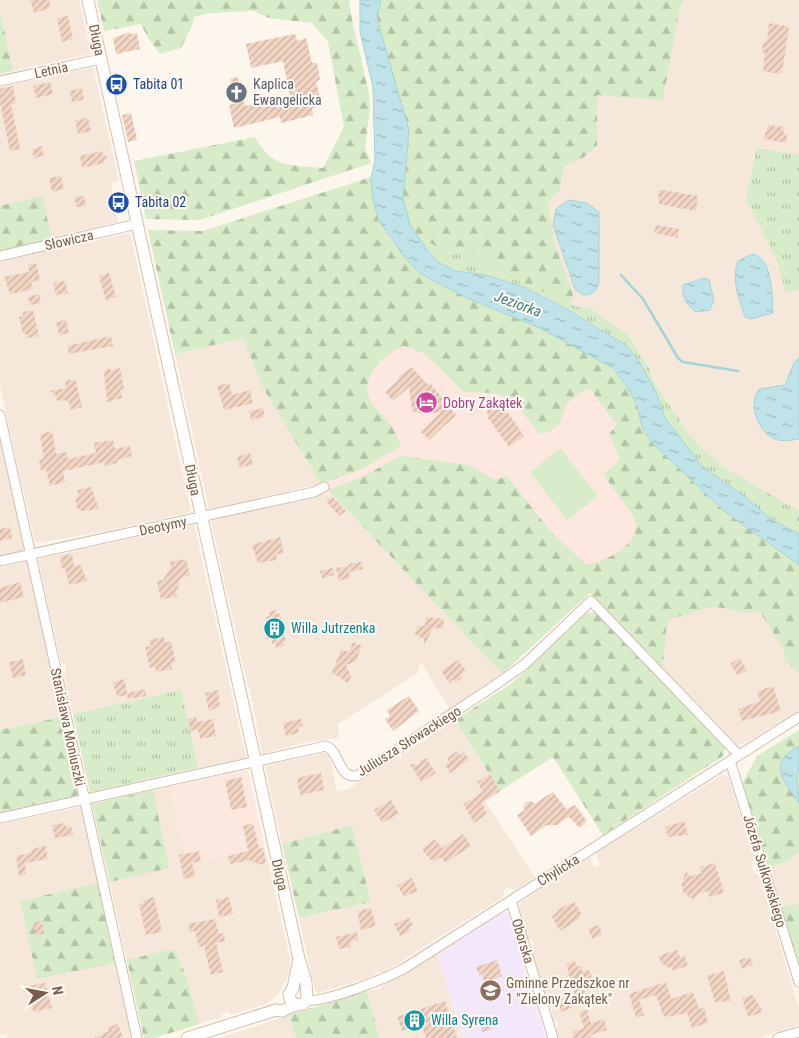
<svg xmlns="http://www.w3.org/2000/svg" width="799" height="1038" font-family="'Roboto Condensed',sans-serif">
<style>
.residential{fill:#f5e8da}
.commercial{fill:#fde8e0}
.education{fill:#f3e8fa}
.grass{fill:url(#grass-tufts)}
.forest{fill:url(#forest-firs)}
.park{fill:#d8ecc9}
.water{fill:url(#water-ripples);stroke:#a5d3da}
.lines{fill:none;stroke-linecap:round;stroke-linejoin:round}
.stream{stroke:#a5d3da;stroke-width:2.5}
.building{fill:url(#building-hatch)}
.street-casing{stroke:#d1beb0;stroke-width:11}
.secondary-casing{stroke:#d6c0b0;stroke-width:13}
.street{stroke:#fff;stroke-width:9}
.secondary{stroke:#fff;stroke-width:11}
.labels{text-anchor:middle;stroke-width:4;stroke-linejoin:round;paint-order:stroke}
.street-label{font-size:14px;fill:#7a5c4d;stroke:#fffaf3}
.transit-label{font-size:14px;fill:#164399;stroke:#fffaf3;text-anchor:start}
.worship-label{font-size:14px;fill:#5b616d;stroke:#fffaf3;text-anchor:start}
.hotel-label{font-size:14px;fill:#b23c85;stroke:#fffaf3;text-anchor:start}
.culture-label{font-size:14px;fill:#0d838f;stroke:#fffaf3;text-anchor:start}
.education-label{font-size:14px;fill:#785e54;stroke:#fffaf3;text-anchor:start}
.water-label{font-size:15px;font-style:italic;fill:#437c86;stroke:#fffaf3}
</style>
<defs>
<pattern id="grass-tufts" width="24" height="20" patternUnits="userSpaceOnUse" patternTransform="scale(1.25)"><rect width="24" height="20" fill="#d8ecc9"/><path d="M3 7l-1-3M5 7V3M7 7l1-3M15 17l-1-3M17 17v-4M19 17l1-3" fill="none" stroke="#b4c2a5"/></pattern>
<pattern id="forest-firs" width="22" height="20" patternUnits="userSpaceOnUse" patternTransform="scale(1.25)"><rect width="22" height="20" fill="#d8ecc9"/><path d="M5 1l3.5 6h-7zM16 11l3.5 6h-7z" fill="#b4c2a5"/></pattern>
<pattern id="water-ripples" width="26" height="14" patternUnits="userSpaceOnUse" patternTransform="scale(1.25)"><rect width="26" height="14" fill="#bfe3e8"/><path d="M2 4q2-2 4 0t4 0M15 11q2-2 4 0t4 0" fill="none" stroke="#a0bbbe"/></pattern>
<pattern id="building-hatch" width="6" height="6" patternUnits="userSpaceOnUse" patternTransform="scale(1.25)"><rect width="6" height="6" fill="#f3d5c3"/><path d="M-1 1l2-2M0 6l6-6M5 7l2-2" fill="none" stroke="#cab0a1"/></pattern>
</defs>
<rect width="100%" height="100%" fill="#fdf6ec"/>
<g class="residential">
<polygon points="0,0 79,0 91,54 13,71 0,11"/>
<polygon points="381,0 663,100 680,7 684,0 799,0 799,154 756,148 746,200 775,256 786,292 799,290 799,511 725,468 702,448 689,434 653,380 650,369 628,335 592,309 575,306 417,235"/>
<polygon points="93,67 119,181 111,183 118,222 0,250 0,87"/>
<polygon points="130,233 191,512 107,531 35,543 0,385 0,260"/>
<polygon points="243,338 263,388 321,484 209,509 175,354"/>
<polygon points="0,438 24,550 0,555"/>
<polygon points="330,493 502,674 450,709 422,664 419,666 418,673 338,724 339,738 302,743 262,754 250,688 248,687 211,521"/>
<polygon points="194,525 246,758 198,768 181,691 73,714 64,674 66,670 65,665 61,662 38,559"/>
<polygon points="770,553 787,662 799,674 799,710 744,744 737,744 590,593"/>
<polygon points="27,561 61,717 0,730 0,567"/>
<polygon points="455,720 500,791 485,801 535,877 516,890 508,887 504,890 503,897 384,972 374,973 374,976 318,993 315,991 299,918 371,902 352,825 282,844 265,766 329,752 337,792 347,790 395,758 402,757 402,754 420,743 427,740 427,738"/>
<polygon points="799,730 799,967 742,784 757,756"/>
<polygon points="722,775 728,777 754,859 751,862 754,873 759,875 799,1008 799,1025 758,1038 558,1038 555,1029 558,1027 557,1021 553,1021 551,1004 547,1002 531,949 534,945 532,940 528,939 518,907 521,902 590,857 594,867 600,865 596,853"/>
<polygon points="170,786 187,864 265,848 290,960 290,968 286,981 278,994 266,1004 231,1015 228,1012 221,1014 222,1017 154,1038 144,1038 92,804"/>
<polygon points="81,807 98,883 20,901 37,978 115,963 132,1038 7,1038 5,1034 0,1035 0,824"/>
<polygon points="437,954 463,1038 380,1038 366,991 381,989 382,986"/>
<polygon points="289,1015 296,1038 220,1038"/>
</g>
<g class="commercial">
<polygon points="361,194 600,401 627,440 662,520 502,674 324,487 263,388 243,338"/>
<polygon points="248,770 265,848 187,864 170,786"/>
</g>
<polygon class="education" points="504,912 508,913 546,1038 463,1038 437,954"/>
<g class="grass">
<polygon points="756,148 799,154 799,290 786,292 775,256 746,200"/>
<polygon points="417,235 447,253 470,250 510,279 517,280 575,306 592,309 628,335 650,369 653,380 689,434 702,448 725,468 799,511 799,534 769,518 748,499 702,466 665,418 656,392 598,327 567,309 526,288 486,275 455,271 438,262"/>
<polygon points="181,690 198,768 90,792 73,714"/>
</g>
<g class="forest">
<path d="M97,0H351L349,3L352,19L369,94L370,108L365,148L371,163L200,220L146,219L134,161L255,137C271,168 291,165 323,168L344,127L328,42L312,23L269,18L254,11L210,13L194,17L191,28L181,48L160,54L148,38L141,24L104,31Z"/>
<polygon points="381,0 684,0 680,7 663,100 597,95 597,146 584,157 564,166 560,189 548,203 554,243 573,293 571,304 517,280 510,279 470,250 447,253 417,235 410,225 403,199 409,130 377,19"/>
<polygon points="0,11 13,71 0,74"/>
<path d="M371,177L372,194L389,238L404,257L421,274L467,298L538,327L613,368L626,385L637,405L642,427L651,442L724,511L799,565V674L787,662L785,663L784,649L760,612C743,616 725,604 707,608C692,611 687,617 670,618L666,629L663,668L590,593L502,674L328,490L364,476L400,456L469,465L494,479H499L507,476L551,532L586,564C601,564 631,548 635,532C636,527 635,521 633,516L603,474L620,460L609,434L617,425L591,391L586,389L566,404L561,422L549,432L540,434L510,398L493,393L464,392L425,354L404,346C392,351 381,358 374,369C357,396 375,405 391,425C395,431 398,439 401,446L362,469L321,484L263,388L243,338L175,354L148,230L203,231Z"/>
<polygon points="42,196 52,239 0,250 0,206"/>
<polygon points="596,612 725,748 723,756 603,835 553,757 500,791 455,720 512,683 586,613"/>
<polygon points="61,717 78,795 0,812 0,730"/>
<polygon points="799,730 799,852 787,862 768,868 742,784 757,756"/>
<polygon points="153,790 169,868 110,882 92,804"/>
<polygon points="352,825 371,902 299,918 282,844"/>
<polygon points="98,883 115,963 37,979 20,901"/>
<polygon points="796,904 799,906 799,967 781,907"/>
<path d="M172,949C182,955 196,1011 199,1024L154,1038H144L127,960Z"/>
<polygon points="366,991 380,1038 296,1038 289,1015"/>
</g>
<polygon class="park" points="560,448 598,496 567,520 530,472"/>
<g class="water">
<polygon points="360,0 381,0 377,19 409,130 403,199 410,225 427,249 438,262 455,271 486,275 526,288 567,309 627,346 640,363 656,392 665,418 702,466 748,499 769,518 799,534 799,565 724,511 651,442 642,427 637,405 626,385 613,368 538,327 467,298 421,274 404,257 378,219 372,194 371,177 375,161 373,87 360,32"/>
<path d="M569,200L587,203L599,212V283C596,292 592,295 583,295L575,289L553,225L556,209Z"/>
<path d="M753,254C773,259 772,296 773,313L751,319L745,317C739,299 731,279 738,261Z"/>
<path d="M704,278L709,280L714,300L710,310L696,312C686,304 682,298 683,285Z"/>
<path d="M799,358V439C791,440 783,442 775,439C759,433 746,403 760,389L785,385L794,363Z"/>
<path d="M799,746V767L797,775L799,804C785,781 765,764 799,746Z"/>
</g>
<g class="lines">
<polyline class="stream" points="621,275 643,299 678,358 683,362 738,371"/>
</g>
<g class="building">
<polygon points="30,0 49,0 51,8 34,13"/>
<polygon points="68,16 73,39 62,42 57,18"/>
<polygon points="769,23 789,27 782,72 780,74 763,71 765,53 762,53 763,41 767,41"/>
<polygon points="130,32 130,34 137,33 140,49 116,54 113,38"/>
<polygon points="295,34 297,41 306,38 312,63 317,63 320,79 316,82 322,106 312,108 313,115 281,123 280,117 234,128 229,105 234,104 230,79 237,77 239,80 245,106 290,96 283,61 251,68 246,44"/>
<polygon points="50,82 53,94 36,98 33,86"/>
<polygon points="13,86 16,103 11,104 20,149 10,151 0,103 0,89"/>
<polygon points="82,88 84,100 72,102 70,91"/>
<polygon points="131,113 137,140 128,142 122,115"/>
<polygon points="88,118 91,131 78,134 75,120"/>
<polygon points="768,125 784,127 783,132 787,135 786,143 764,139"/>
<polygon points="42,146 44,156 34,158 32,149"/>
<polygon points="102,151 103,155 107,157 104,160 104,163 82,168 80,156"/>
<polygon points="61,176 64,189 52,192 49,178"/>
<polygon points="662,190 698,196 696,211 659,204 658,191"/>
<polygon points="84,196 86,206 76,207 75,197"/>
<polygon points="656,225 679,229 678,238 654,233"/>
<polygon points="36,263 40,280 31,282 33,289 10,294 4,277 29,272 28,265"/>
<polygon points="109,273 116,297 106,300 99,276"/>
<polygon points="65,281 68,293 56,295 53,283"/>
<polygon points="39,294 41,303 30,305 28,297"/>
<polygon points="33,310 39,336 27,338 26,334 23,334 19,317 23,316 23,312"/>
<polygon points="66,320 69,333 59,335 56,322"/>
<polygon points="111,336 113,346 69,354 67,346"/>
<polygon points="108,367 111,370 120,368 124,389 120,390 122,398 107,402 104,372"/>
<polygon points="412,367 428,385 430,383 456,415 429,440 421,432 441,412 423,414 412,411 409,387 393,401 385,392 400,378 398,377"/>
<polygon points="70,380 76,381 82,407 71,410 69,402 66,402 65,400 57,401 56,396 50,391 66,388 65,381"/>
<polygon points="229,383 232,395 250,390 253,403 224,410 217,386"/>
<polygon points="494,403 504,407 524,436 509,447 488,418 487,410 490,404"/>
<polygon points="263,408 265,417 251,420 249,411"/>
<polygon points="52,431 56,454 66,452 68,459 96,453 94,443 113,440 115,449 130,446 132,456 117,460 118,463 105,466 105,462 63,471 65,482 50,486 46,470 41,471 39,460 44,458 40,434"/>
<polygon points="250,453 253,464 240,468 237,457"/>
<polygon points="91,487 99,509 82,511 77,508 75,497 79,496 77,490"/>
<polygon points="332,496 346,511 339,516 326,501"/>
<polygon points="10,527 12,538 0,541 0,529"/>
<polygon points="280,537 284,553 276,555 277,560 258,563 252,545"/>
<polygon points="72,554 74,566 81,565 87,581 69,585 65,568 62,569 60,556"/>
<polygon points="186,559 190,575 180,579 178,589 176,589 177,596 161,600 157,581 163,580 171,568 170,562"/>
<polygon points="361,562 363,569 350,572 348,564"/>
<polygon points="348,566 350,578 339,581 336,568"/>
<polygon points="333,568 334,575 322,578 320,571"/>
<polygon points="20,582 24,597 0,603 0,588"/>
<polygon points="276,610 277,614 280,614 286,641 283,642 284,646 276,648 276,643 272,644 271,638 267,639 265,630 268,626 266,617 270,616 269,612"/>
<polygon points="426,617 444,619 443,629 433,628 424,646 424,639 414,634 418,625 425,626"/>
<polygon points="164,637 165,643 171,641 176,662 171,663 172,669 156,672 155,667 150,668 145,647 151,646 149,640"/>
<polygon points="353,642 362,646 356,661 346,665 351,676 348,683 332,673 341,649 349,652"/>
<polygon points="739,658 747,670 738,676 730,664"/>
<polygon points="23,659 26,675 13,678 9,662"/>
<polygon points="458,660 466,671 460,675 462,678 456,682 454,679 449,683 441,671"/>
<polygon points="124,679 127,693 145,689 146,696 128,699 127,695 117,697 113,682"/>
<polygon points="773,686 781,711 742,721 738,709 760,701 757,691"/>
<polygon points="218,690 220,706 209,711 205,693"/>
<polygon points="409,696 419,711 393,731 385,719 390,716 387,710"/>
<polygon points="196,717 197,722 213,719 216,736 200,739 198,730 190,731 188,719"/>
<polygon points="301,719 303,726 298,727 299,733 286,736 283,723"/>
<polygon points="457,751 460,755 464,752 469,760 450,773 445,765 449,762 447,758"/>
<polygon points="426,758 436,773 421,782 410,764 419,765 420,761"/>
<polygon points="321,773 324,790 300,795 297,778"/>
<polygon points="490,774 500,791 482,803 487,814 474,823 463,804 483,792 477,782"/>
<polygon points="241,777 247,807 231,810 225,781"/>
<polygon points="553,792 566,809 575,805 587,821 580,828 569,817 557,825 547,825 531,836 517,815 525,810 523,807 526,802 532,801 534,804"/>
<polygon points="391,800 399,814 382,823 374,810"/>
<polygon points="684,821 688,835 668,837 665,827"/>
<polygon points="65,823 66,827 71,826 73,835 55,838 52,825"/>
<polygon points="253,823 259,849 263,848 266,863 257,865 256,862 252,863 251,860 230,864 228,856 248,851 243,826"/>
<polygon points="463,834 471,846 445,863 441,857 433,862 423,851 423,848 434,840 437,841 442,848"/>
<polygon points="45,845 48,859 25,863 26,874 19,876 16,856 32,853 31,850"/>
<polygon points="199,851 201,861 192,863 195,877 184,879 179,855"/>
<polygon points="715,863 724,893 709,897 708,891 698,894 694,899 688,897 687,893 684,894 681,883 684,882 683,879 686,872 691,876 702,873 700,867"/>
<polygon points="412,878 418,891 404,897 397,885"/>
<polygon points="154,897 162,932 146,935 139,904 144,903 143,900"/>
<polygon points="229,897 233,914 219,917 216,900"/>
<polygon points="574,902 581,913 579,919 560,931 552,917 561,908"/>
<polygon points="371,908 376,926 361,930 357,911"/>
<polygon points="409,918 413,925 409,927 411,931 400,936 394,924"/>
<polygon points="215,919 219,934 224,933 225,941 216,943 223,972 211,975 204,946 199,947 195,931 190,932 188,924"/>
<polygon points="42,921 44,933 36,936 33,923"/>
<polygon points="599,925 602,935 592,939 588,928"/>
<polygon points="357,932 358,940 350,942 351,947 339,949 336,937"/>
<polygon points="677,950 680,957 685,956 688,966 673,970 661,963 658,956"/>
<polygon points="750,957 753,965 742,969 739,960"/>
<polygon points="497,960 502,976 484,982 482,974 479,975 476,967"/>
<polygon points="575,961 577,967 581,966 583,972 588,970 592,975 590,979 586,980 587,986 583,987 585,993 575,996 566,964"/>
<polygon points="724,971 731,1001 715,1002 707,976"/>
<polygon points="666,982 671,999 693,992 699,1009 704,1008 708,1023 692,1028 687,1013 666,1017 663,1015 656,995 639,1000 644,1015 636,1018 629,994"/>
<polygon points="45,983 52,1008 33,1012 28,986"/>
<polygon points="753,995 763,1012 748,1017 742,998"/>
<polygon points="568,997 572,1008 561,1012 558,1000"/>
<polygon points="445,1001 457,1038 426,1038 423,1028 417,1030 416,1025 402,1031 397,1017"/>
<polygon points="587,1010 591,1023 604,1019 607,1030 591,1035 590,1038 572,1038 574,1031 584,1028 579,1012"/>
<polygon points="490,1021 492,1029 482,1032 480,1024"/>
<polygon points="118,1024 123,1038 94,1038 109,1031 108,1027"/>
</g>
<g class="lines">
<defs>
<g id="street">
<polyline points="0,81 101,59"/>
<polyline points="0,256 137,224"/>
<polyline points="0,415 137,1038"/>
<polyline points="0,561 314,492 324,487"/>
<polyline points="730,761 799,982"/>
<path d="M0,818L326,746C341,752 337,778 357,776L494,686L525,664L591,601L739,755"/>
<polyline points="511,901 553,1038"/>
<path d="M307,1000C325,1003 387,978 405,968L799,717"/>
<polyline points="778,1038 799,1032"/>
</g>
<g id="secondary">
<polyline points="88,0 299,959 306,982 307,1000 303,1004 297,1005 291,1002 289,994 293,988 299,959"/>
<polyline points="187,1038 276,1010 282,1011 295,1005"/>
</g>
</defs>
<use href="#street" class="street-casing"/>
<use href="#secondary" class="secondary-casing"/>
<use href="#street" class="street"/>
<use href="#secondary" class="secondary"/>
</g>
<defs>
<symbol id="bus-disc" viewBox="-11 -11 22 22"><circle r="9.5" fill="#1a4fb4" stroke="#fffaf3"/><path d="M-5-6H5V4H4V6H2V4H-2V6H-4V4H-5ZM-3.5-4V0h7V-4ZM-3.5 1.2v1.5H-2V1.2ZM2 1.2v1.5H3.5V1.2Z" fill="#fff"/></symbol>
<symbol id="church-disc" viewBox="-11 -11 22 22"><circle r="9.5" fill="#6b7280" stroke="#fffaf3"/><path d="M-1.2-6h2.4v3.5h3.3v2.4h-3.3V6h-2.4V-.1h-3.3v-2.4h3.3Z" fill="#fff"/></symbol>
<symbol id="hotel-disc" viewBox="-11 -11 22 22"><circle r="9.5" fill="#d1479c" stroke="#fffaf3"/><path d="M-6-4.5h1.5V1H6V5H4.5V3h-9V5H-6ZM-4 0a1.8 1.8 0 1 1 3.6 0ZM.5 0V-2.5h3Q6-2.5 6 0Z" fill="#fff"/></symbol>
<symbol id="building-disc" viewBox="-11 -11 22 22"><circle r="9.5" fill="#0f9aa8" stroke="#fffaf3"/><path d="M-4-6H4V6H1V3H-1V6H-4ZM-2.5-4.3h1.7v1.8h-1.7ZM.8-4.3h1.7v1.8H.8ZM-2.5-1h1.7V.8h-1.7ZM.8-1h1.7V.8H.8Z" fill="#fff"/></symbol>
<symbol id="school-disc" viewBox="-11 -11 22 22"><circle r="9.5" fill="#8d6e63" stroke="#fffaf3"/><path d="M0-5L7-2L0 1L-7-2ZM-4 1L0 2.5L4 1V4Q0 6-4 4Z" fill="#fff"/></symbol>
</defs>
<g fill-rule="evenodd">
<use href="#bus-disc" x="104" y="72" width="25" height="25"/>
<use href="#church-disc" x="224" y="80" width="25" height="25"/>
<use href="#bus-disc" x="106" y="190" width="25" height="25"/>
<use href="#hotel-disc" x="414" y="390" width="25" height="25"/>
<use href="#building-disc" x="262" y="616" width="25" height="25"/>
<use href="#school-disc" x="478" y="978" width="25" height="25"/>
<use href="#building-disc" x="402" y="1008" width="25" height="25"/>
</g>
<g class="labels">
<g class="street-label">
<text transform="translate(97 40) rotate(78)" y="5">Długa</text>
<text transform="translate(51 70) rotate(-12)" y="5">Letnia</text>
<text transform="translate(69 240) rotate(-13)" y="5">Słowicza</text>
<text transform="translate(193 480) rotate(78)" y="5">Długa</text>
<text transform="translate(163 526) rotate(-12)" y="5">Deotymy</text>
<text transform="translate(68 727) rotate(78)" y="5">Stanisława Moniuszki</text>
<text transform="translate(409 741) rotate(-32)" y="5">Juliusza Słowackiego</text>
<text transform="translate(558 870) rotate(-32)" y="5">Chylicka</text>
<text transform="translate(765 871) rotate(73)" y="5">Józefa Sułkowskiego</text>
<text transform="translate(280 875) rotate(77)" y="5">Długa</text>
<text transform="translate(523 941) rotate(73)" y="5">Oborska</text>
</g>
<g class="transit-label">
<text x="133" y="89">Tabita 01</text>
<text x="135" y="207">Tabita 02</text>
</g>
<g class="worship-label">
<text x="253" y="89">Kaplica<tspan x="253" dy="16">Ewangelicka</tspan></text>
</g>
<g class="hotel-label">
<text x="443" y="408">Dobry Zakątek</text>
</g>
<g class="culture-label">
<text x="291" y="633">Willa Jutrzenka</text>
<text x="431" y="1025">Willa Syrena</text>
</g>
<g class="education-label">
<text x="506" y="988">Gminne Przedszkoe nr<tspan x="506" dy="16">1 "Zielony Zakątek"</tspan></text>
</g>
<g class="water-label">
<text transform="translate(518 304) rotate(20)" y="5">Jeziorka</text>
</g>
</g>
<g transform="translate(45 993) rotate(79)" stroke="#fffaf3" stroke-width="4" paint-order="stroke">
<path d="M0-4L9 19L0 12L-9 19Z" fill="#7a5c4d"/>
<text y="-8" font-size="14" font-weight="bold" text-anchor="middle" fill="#7a5c4d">N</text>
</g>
</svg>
